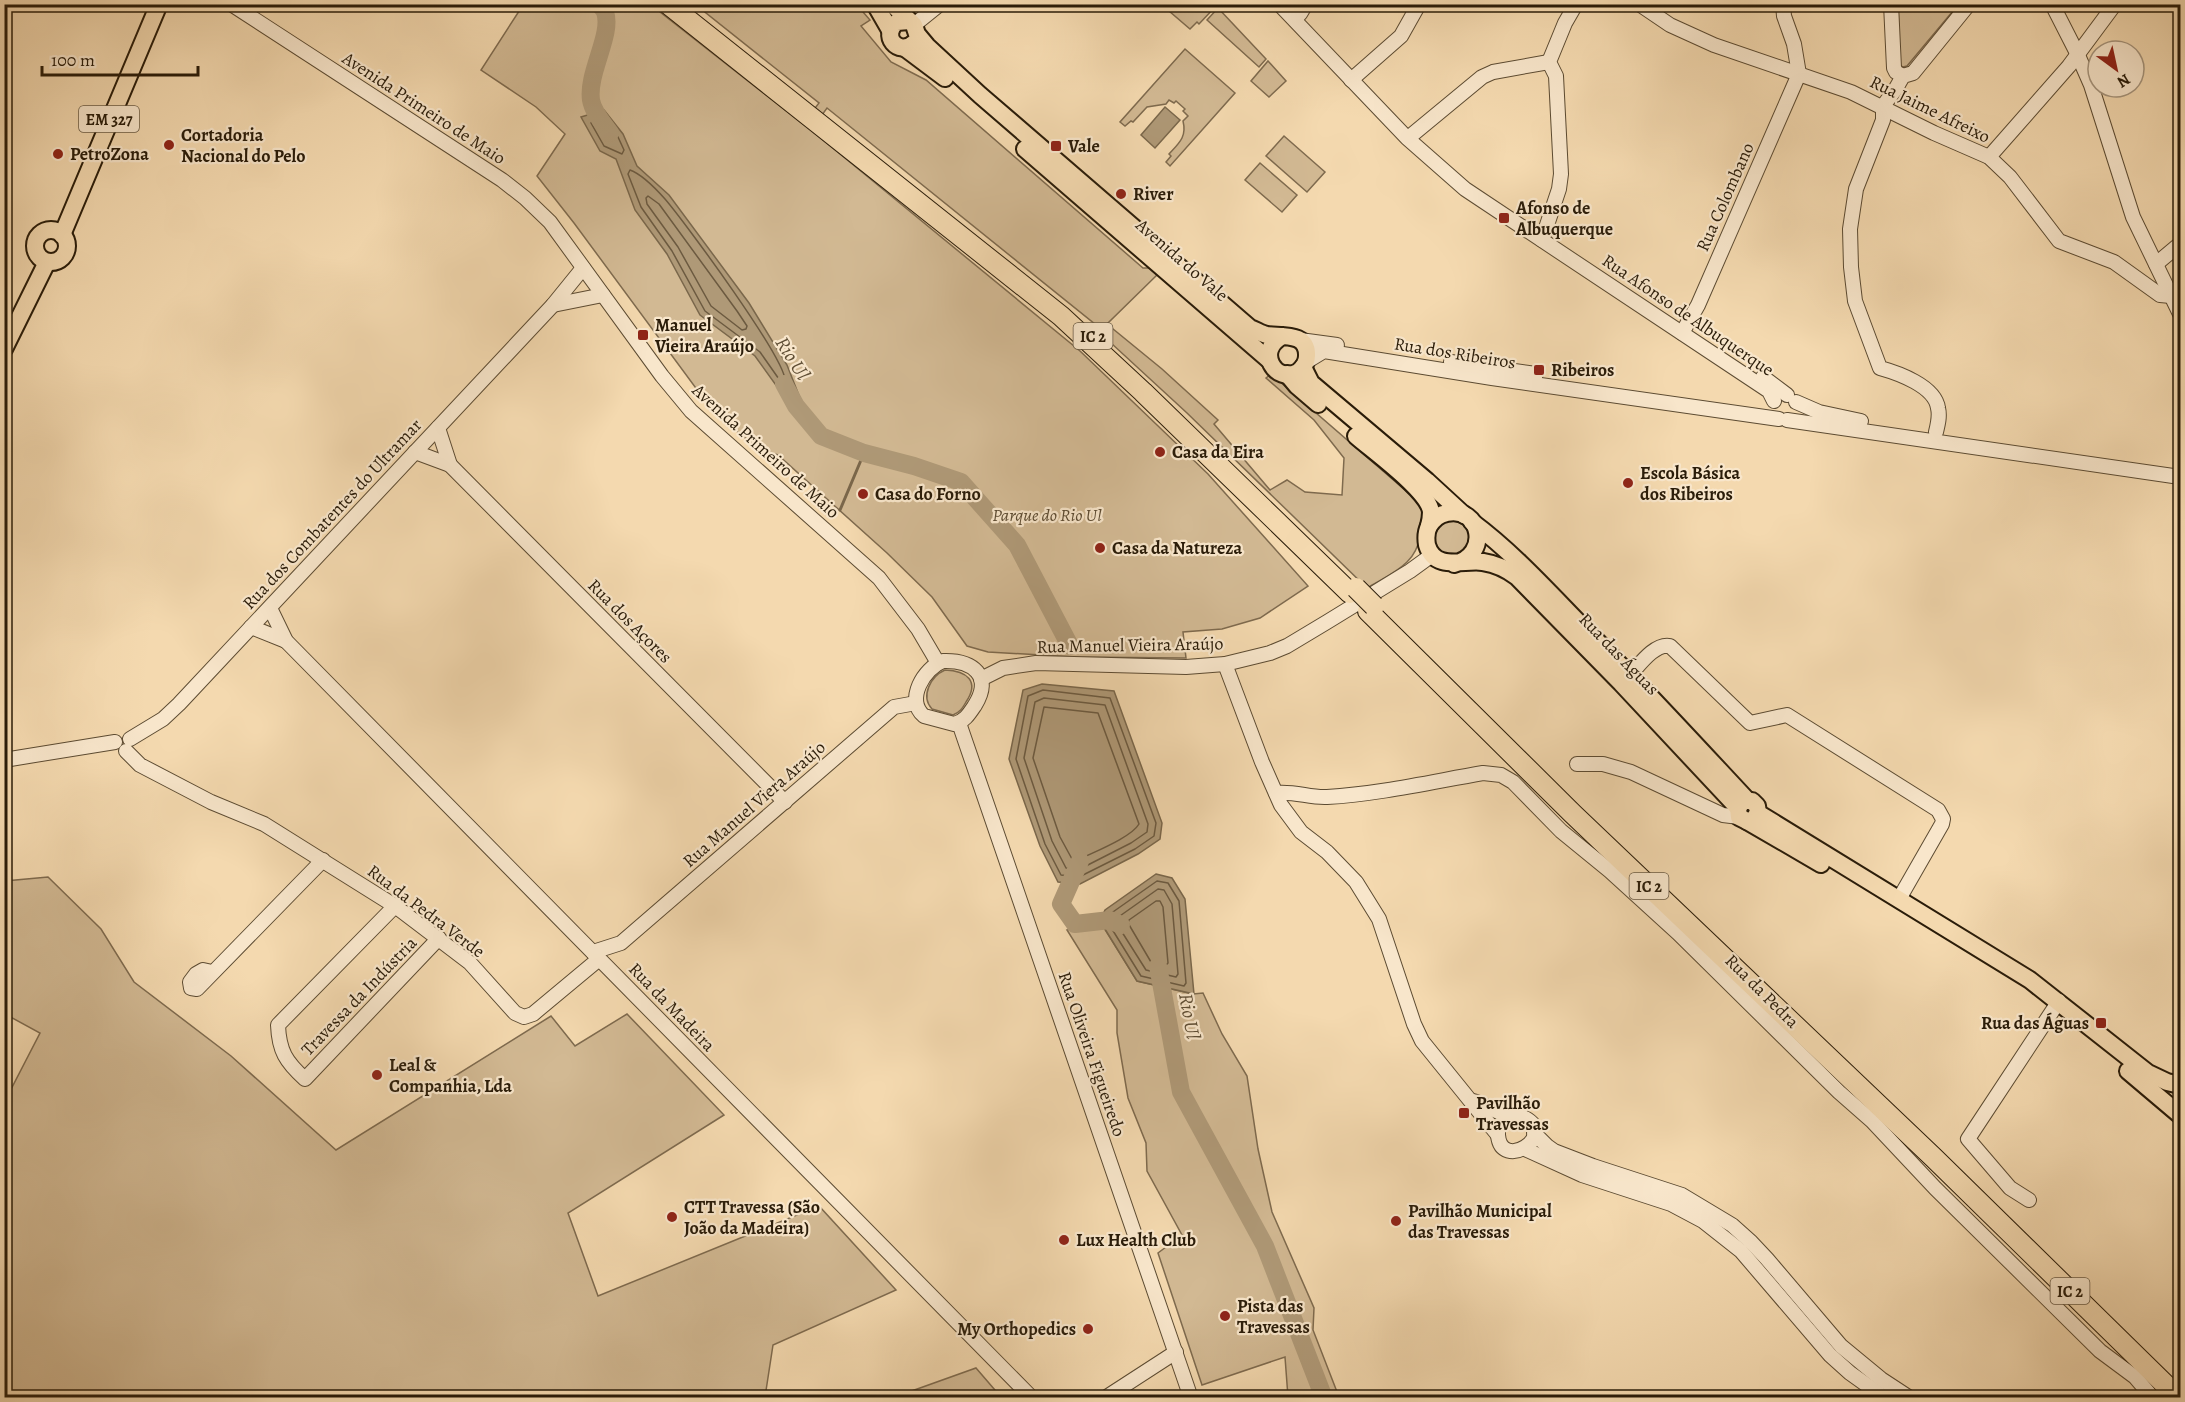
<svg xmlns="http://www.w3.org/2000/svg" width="2185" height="1402" font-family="Alegreya,serif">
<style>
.green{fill:#d2b993;stroke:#7e6a4e;stroke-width:1.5}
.water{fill:#af9977;stroke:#7a674b;stroke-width:1.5}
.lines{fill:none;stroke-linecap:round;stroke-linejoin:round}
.shore{stroke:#6c5a40;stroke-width:1.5}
.stream{stroke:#7a674b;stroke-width:3}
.river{stroke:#af9977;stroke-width:18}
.minor-casing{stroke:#5c4b32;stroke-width:16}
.major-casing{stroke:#2a1c09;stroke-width:20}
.highway-casing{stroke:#2a1c09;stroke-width:22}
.minor{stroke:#f8e6cb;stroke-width:14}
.major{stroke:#f4d9af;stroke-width:16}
.highway{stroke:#f4d9af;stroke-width:20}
.highway-bridge-casing{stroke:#2a1c09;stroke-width:22;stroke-linecap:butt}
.highway-bridge{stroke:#f4d9af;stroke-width:20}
.poi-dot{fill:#8f2418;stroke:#f8e6cb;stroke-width:2}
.labels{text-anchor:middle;stroke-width:4.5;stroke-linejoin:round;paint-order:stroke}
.shield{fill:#f8e6cb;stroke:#685943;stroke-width:1.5}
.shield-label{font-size:16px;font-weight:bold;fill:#2a1c09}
.street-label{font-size:18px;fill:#2a1c09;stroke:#f8e6cb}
.poi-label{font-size:18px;font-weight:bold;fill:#2a1c09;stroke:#f8e6cb;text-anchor:start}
.park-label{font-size:18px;font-style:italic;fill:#5c4b32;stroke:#f8e6cb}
.water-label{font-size:20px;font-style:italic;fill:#5f4e35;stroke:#f8e6cb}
</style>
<rect width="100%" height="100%" fill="#f4d9af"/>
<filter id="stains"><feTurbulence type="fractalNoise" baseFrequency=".00333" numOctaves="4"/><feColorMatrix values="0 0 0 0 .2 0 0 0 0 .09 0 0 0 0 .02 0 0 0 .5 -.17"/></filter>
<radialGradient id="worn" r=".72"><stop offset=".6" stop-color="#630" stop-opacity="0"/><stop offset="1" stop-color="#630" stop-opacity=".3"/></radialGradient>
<g class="green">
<polygon points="1186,4 1215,4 1216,6 1199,24 1197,22 1190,29 1162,5 1178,5 1181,7"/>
<path d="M523,5H651L803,124L819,103L696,5H857L870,20L861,26L891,62L926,80L1143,268H1151L1157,275L1107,324L1162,369L1218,420L1214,424L1270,490L1287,480L1305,492L1342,495L1344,458L1314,420L1266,378L1271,374L1421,504C1425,522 1421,549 1407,562C1396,573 1380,580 1367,588L1187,413L1099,332L1101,329L827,108L811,130L1080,351L1208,474L1308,586L1260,618L1222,629L1183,632L1186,658L1076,657L988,652L967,646L932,597L887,553L778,455L759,449L715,414L574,223L537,176L565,134L536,107L481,70Z"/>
<polygon points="1898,5 1958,5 1907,66 1903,67 1900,65"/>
<polygon points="1218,8 1266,59 1259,67 1207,20"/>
<path d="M1185,49L1235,93L1170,166L1166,162L1171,156L1169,154C1179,143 1187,137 1183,121L1188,116L1183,111L1185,109L1176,101L1174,103L1169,100L1166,104L1147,107L1133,122L1131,121L1125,126L1120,122Z"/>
<polygon points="1268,61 1286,81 1269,97 1251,81"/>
<polygon points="1284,136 1325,172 1307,192 1266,156"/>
<polygon points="1260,163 1297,195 1282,212 1245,180"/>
<circle cx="1452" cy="538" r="17"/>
<path d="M945,670C967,671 980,681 966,702C962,709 960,712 953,715L932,709C920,696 931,676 945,670Z"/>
<polygon points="48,877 101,929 134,982 231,1056 336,1150 551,1016 575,1046 627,1014 724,1115 568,1213 598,1296 819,1206 896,1290 773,1345 765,1397 5,1397 5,1101 40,1033 5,1014 5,881"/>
<polygon points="1101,923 1137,981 1193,994 1203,993 1222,1034 1247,1076 1258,1149 1272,1212 1314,1308 1313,1330 1339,1397 1288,1397 1285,1357 1202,1385 1158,1253 1182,1235 1147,1171 1146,1143 1128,1098 1117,1033 1117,1010 1067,930"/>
<polygon points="976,1368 1001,1397 895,1397 906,1393"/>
</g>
<g class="water">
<polygon points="1165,107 1180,120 1155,148 1141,135"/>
<polygon points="604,110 623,134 637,166 669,195 749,303 787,365 800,398 796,406 783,395 755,356 700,315 667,254 635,210 616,159 600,151 581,117"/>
<polygon points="1042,684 1114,691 1162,823 1160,839 1138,854 1080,884 1058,882 1040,846 1009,759 1023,690"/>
<polygon points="1156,874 1172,878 1185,899 1194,994 1137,981 1100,921 1105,910"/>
</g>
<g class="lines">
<g class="shore">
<polygon points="600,118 618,137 624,150 622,154 604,146 591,123 593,120"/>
<path d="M630,170C641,174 657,190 665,199C684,221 789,363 785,382H781L760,352L705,311L672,251L641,207L628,174Z"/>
<polygon points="648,196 659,204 737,311 747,326 746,329 742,330 711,306 678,247 647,204 646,198"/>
<polygon points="1043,690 1110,698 1156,823 1154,836 1135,849 1079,877 1061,875 1045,844 1016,759 1028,696"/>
<polygon points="1044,698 1105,705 1148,824 1147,832 1131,843 1078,870 1066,868 1052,841 1024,758 1035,702"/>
<path d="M1044,707L1098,713L1139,824C1131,838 1091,853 1076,861L1072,859L1060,837L1033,758Z"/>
<polygon points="1157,881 1168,883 1179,901 1186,983 1184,986 1141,976 1107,921 1110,914"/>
<polygon points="1158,889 1164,890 1172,904 1178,974 1176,977 1146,970 1115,921 1117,918"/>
<polygon points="1156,901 1160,901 1163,907 1168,963 1165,966 1151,962 1128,923 1129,920"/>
</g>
<polyline class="stream" points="840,510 864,453"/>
<g class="river">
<path d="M599,4C601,7 604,9 605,12C613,34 587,73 591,100C593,112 603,123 610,133"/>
<polyline points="784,384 796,406 821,436 864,453 914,466 961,482 1017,545 1070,646"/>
<polyline points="1080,861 1061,904 1075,924 1110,920 1121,925"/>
<polyline points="1158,966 1181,1092 1265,1246 1324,1398"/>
</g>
<defs>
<g id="minor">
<polyline points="231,4 502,180 525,198 550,222 662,376 691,411 879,578 918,629 938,663"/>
<polyline points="1279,4 1407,138 1465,189 1769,391 1774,401"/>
<polyline points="1639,4 1670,25 1714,45 1851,92 1934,133 1989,157 2010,177 2059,241 2114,262 2160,295 2171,296"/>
<polyline points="1783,4 1784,16 1794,44 1799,74"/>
<polyline points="1891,4 1894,68 1896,72 1903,76"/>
<polyline points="2052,4 2077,53 2091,85 2133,217 2180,314"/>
<polyline points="1300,14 1306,4"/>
<polyline points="914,25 940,4"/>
<polyline points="1351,80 1401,36 1419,4"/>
<polyline points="1413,134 1482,77 1493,72 1549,62"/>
<polyline points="1989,157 2069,66 2115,4"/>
<polyline points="1542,240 1559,189 1561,174 1556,76 1549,62 1565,23 1576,4"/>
<polyline points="2156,264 2180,244"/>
<polyline points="553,305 603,295"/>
<polyline points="1682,333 1698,305 1799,74"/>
<polyline points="1300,340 1337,345"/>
<polyline points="1306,362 1324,351 1492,378 1779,419"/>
<polyline points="1451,362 1536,374"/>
<polyline points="1763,377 1787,395"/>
<polyline points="1796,402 1819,412 1861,421"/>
<polyline points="1787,420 2180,477"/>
<polyline points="438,428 450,465"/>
<path d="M1936,432C1938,424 1940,416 1938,408C1935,386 1898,373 1880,368L1855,301L1851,267L1850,229L1856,189L1883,120V106L1895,90L1903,76L1913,73L1969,4"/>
<polyline points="415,452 450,465 785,802"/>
<polyline points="270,608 286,641 1032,1398"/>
<polyline points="251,627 286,641"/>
<path d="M943,661C973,660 993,676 975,705C969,714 965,721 954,724L924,716C905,700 924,668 943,661Z"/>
<polyline points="1225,664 1262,762 1281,805 1301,832 1327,852 1356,882 1379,919 1414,1024 1422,1041 1498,1135"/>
<path d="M1630,675C1640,664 1655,643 1670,646L1750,723L1787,715L1938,810L1943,819L1942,824L1899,899"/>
<polyline points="981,679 1003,668 1036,663 1186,667 1225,664 1270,653 1287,646 1327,622 1410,571 1432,555"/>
<polyline points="959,723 1191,1398"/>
<polyline points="130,739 163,719 179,704 553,305 583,268"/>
<polyline points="126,751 140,765 211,802 264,824 395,906 470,963 515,1013 524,1017 533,1014 599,959"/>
<polyline points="4,760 115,742"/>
<polyline points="1577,764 1603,764 1631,772 1723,815 1739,817"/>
<path d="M1276,793C1295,791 1310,798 1327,797C1379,794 1431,782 1483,773L1501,775L1513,782L1561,831L1610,871L1678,933L1839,1092L1872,1121L1935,1188L2100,1351L2135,1377L2153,1398"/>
<path d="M395,906L278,1025C279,1051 286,1062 305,1079L439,938"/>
<polyline points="593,952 621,943 894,707 916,703"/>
<polyline points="212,972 203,970 196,974 190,982 191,988 197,989 323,860"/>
<path d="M1473,1101C1485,1104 1495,1112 1507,1115C1513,1117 1519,1114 1525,1118C1558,1136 1501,1172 1498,1135C1497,1126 1503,1120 1510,1116"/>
<polyline points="1534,1133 1547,1146 1554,1151 1593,1166 1682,1195 1732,1225 1751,1242 1767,1259 1841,1346 1881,1379 1910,1398"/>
<polyline points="1525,1149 1582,1175 1671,1204 1703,1221 1741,1251 1830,1355 1850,1373 1885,1398"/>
<polyline points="2029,1200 2010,1188 1968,1139 2059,1001"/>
<polyline points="1105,1398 1176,1352"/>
</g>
<g id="major">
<polyline points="875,4 890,30"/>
<path d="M892,4L914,25L917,34L927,46L980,95L1250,328C1256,330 1261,334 1267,335C1282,337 1308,332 1307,356C1307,362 1303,368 1298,372C1276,385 1254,350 1283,336"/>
<path d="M909,21L897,22C880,35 898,57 914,43"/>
<polyline points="905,48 945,78"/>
<polyline points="1025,149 1269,360"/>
<circle cx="51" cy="246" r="16"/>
<polyline points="62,235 159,4"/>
<polyline points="4,349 47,262"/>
<polyline points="1303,367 1311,383 1427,481 1464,515"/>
<polyline points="1287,374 1297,386 1318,404"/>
<path d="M1356,436C1373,451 1429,491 1431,512C1431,516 1430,522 1429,526"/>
<path d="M1472,522C1511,551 1544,587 1578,622C1636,680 1691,740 1747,800"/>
<path d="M1454,564C1491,555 1481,506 1447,513C1439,514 1433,520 1429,526C1426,532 1426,539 1427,545C1435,572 1464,559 1483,562C1496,564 1507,569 1517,577L1621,683L1738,808"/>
<polyline points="1758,813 1753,820 1747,821 1739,817 1738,808 1743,801 1752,801 1757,806 1758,813 2030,980 2148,1073 2167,1082 2180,1085"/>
<polyline points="1747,821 1821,864"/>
<polyline points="2128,1071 2180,1115"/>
</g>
<g id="highway">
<polyline points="668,4 1061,316 1143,392 1350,593"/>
<polyline points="1368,611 1573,814 1934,1158 2179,1398"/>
</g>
</defs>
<use href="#minor" class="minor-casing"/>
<use href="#major" class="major-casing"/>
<use href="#highway" class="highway-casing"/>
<use href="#minor" class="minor"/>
<use href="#major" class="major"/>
<use href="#highway" class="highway"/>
<defs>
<polyline id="highway-bridge" points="1356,588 1374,606"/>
</defs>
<use href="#highway-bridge" class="highway-bridge-casing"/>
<use href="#highway-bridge" class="highway-bridge"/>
</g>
<g class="poi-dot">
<circle cx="169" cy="145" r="6"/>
<rect x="1050" y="140" width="12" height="12" rx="3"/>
<circle cx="58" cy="154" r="6"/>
<circle cx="1121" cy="194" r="6"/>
<rect x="1498" y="212" width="12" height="12" rx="3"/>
<rect x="637" y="329" width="12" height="12" rx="3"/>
<rect x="1533" y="364" width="12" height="12" rx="3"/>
<circle cx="1160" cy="452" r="6"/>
<circle cx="1628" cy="483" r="6"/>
<circle cx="863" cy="494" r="6"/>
<circle cx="1100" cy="548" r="6"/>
<rect x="2095" y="1017" width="12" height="12" rx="3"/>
<circle cx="377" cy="1075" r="6"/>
<rect x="1458" y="1107" width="12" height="12" rx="3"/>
<circle cx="672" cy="1217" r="6"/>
<circle cx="1396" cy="1221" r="6"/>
<circle cx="1064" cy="1240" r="6"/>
<circle cx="1225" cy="1316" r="6"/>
<circle cx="1088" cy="1329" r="6"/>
</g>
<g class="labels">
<g class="shield">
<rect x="79" y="106" width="60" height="26" rx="4.5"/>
<rect x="1073.5" y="323" width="39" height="26" rx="4.5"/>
<rect x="1629.5" y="873" width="39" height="26" rx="4.5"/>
<rect x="2050.5" y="1278" width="39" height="26" rx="4.5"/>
</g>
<g class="shield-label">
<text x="109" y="125">EM 327</text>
<text x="1093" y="342">IC 2</text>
<text x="1649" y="892">IC 2</text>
<text x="2070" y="1297">IC 2</text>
</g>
<g class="street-label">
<text transform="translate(424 108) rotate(33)" y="6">Avenida Primeiro de Maio</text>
<text transform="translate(1930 109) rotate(26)" y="6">Rua Jaime Afreixo</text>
<text transform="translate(1725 197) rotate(-66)" y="6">Rua Colombano</text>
<text transform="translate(1182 260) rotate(41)" y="6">Avenida do Vale</text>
<text transform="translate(1688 315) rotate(34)" y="6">Rua Afonso de Albuquerque</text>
<text transform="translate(1455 353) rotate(9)" y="6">Rua dos Ribeiros</text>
<text transform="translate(766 451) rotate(42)" y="6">Avenida Primeiro de Maio</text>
<text transform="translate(332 514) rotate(-47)" y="6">Rua dos Combatentes do Ultramar</text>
<text transform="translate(630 621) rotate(45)" y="6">Rua dos Açores</text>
<text transform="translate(1130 645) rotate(-1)" y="6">Rua Manuel Vieira Araújo</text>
<text transform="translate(1619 654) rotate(46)" y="6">Rua das Águas</text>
<text transform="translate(754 804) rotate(-41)" y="6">Rua Manuel Viera Araújo</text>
<text transform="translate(426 911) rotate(37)" y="6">Rua da Pedra Verde</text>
<text transform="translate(1762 991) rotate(45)" y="6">Rua da Pedra</text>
<text transform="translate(359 996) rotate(-46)" y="6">Travessa da Indústria</text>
<text transform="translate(672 1007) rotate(46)" y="6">Rua da Madeira</text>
<text transform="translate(1092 1054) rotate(71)" y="6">Rua Oliveira Figueiredo</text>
</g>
<g class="poi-label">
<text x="181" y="141">Cortadoria<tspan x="181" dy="21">Nacional do Pelo</tspan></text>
<text x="1068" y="152">Vale</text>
<text x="70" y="160">PetroZona</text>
<text x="1133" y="200">River</text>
<text x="1516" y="214">Afonso de<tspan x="1516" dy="21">Albuquerque</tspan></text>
<text x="655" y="331">Manuel<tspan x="655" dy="21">Vieira Araújo</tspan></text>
<text x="1551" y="376">Ribeiros</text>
<text x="1172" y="458">Casa da Eira</text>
<text x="1640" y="479">Escola Básica<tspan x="1640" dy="21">dos Ribeiros</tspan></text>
<text x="875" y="500">Casa do Forno</text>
<text x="1112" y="554">Casa da Natureza</text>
<text x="2089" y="1029" text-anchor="end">Rua das Águas</text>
<text x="389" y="1071">Leal &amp;<tspan x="389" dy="21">Companhia, Lda</tspan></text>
<text x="1476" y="1109">Pavilhão<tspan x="1476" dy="21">Travessas</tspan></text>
<text x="684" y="1213">CTT Travessa (São<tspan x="684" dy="21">João da Madeira)</tspan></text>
<text x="1408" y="1217">Pavilhão Municipal<tspan x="1408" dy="21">das Travessas</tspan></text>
<text x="1076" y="1246">Lux Health Club</text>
<text x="1237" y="1312">Pista das<tspan x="1237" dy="21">Travessas</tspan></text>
<text x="1076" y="1335" text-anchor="end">My Orthopedics</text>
</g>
<g class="park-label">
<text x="1047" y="521">Parque do Rio Ul</text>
</g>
<g class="water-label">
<text transform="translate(793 358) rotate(58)" y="7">Rio Ul</text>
<text transform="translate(1190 1016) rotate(80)" y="7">Rio Ul</text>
</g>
</g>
<rect width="2185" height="1402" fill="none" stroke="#f4d9af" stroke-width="24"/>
<rect x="6" y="6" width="2173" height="1390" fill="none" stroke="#2a1c09" stroke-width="3"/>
<rect x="12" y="12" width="2161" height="1378" fill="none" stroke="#2a1c09" stroke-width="1.5"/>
<g transform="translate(2116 69) rotate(147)"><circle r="28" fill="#f8e6cb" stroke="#a6957d" stroke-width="1.5"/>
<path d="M0-4.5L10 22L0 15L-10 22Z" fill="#8f2418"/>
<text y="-9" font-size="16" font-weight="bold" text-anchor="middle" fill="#2a1c09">N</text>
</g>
<path d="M42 66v9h156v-9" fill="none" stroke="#2a1c09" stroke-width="3"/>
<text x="51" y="66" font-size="18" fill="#2a1c09" stroke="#f8e6cb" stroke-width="4.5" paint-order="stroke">100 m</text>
<rect width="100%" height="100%" filter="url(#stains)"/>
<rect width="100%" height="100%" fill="url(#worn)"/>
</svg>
